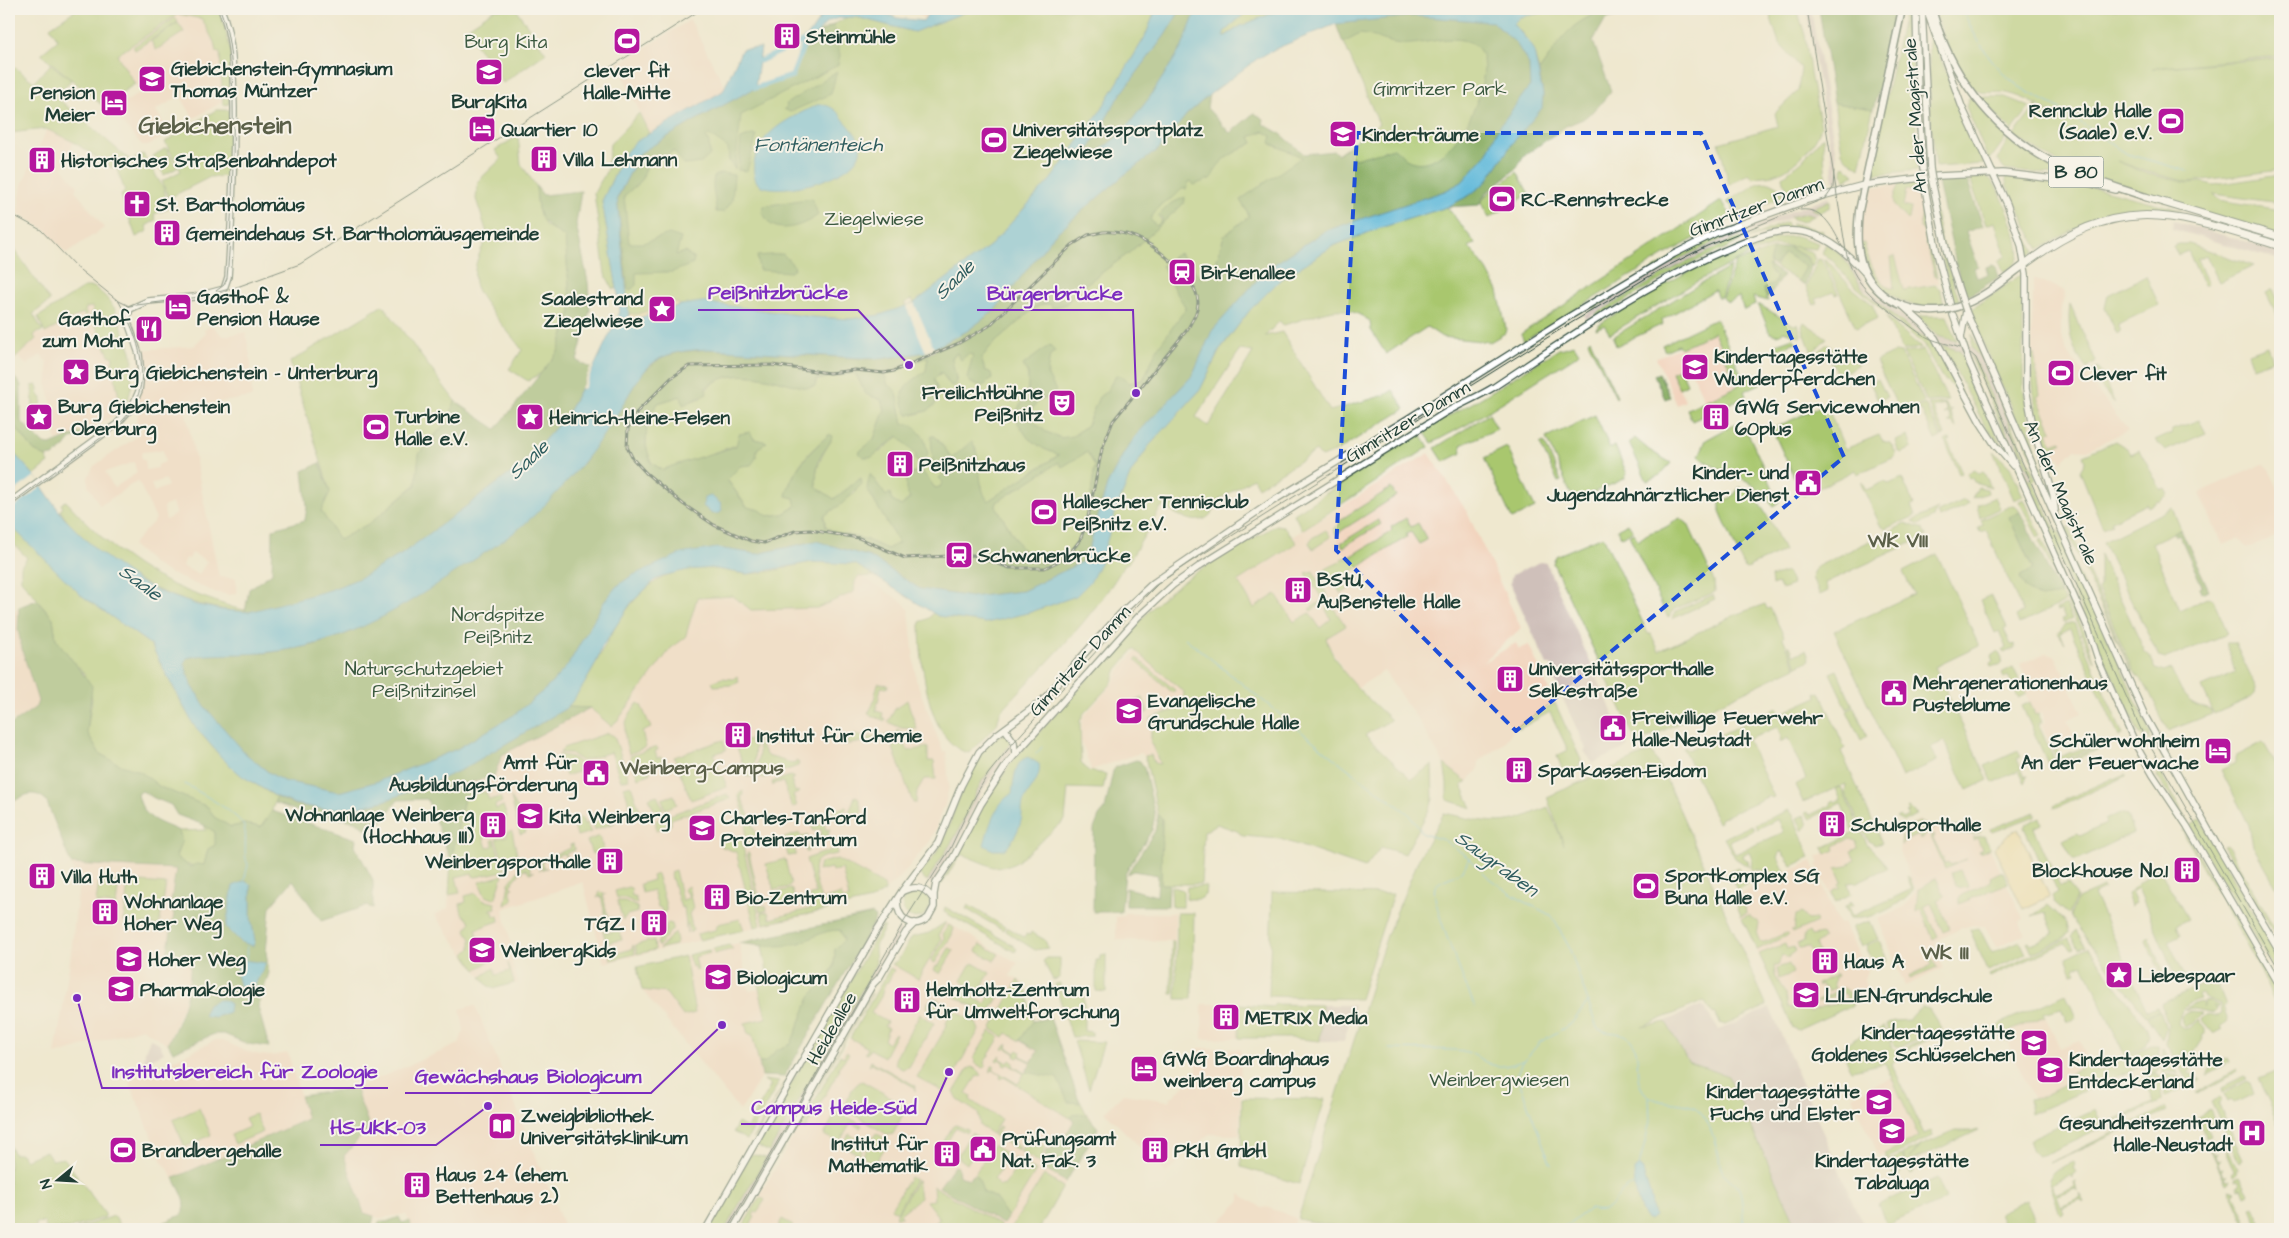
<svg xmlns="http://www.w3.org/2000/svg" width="2289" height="1238" font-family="'Architects Daughter',sans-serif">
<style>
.built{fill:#f2d4be;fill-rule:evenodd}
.industrial{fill:#cfc0ba}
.green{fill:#a9c76e;stroke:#648251;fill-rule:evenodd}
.forest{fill:#86ac61;stroke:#52744a;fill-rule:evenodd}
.sand{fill:#eeda9e;stroke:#868c69}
.water{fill:#5db8da;stroke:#3e7a87;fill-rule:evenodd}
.pier{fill:#efe8cf}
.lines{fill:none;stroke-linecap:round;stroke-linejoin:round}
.stream{stroke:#5db8da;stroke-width:1}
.canal{stroke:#5db8da;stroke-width:5}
.secondary-casing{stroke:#3e574b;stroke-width:8}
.primary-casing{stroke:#3e574b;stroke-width:9}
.trunk-casing{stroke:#3e574b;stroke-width:9}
.secondary{stroke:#fff;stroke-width:5.5}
.primary{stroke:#fff;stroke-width:6}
.trunk{stroke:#fff;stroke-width:7}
.tram{stroke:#1f3d34;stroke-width:1}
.rail-casing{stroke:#1f3d34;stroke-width:3}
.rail{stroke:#f7f3e8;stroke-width:1;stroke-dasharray:4;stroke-linecap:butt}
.secondary-bridge-casing{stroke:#3e574b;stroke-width:8;stroke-linecap:butt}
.secondary-bridge{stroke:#fff;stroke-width:5.5}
.marked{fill:none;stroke:#1d4ed8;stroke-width:4;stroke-dasharray:10 6;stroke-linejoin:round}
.labels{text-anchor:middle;stroke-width:4;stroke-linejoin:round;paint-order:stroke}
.shield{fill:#f7f3e8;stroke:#60746a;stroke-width:1}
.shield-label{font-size:18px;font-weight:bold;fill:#1f3d34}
.poi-label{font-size:19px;font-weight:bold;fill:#1f3d34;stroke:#f7f3e8;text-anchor:start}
.park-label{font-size:19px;fill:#3b5940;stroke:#f7f3e8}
.street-label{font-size:19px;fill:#1f3d34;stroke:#f7f3e8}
.water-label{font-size:20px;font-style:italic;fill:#2e5c5e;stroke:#f7f3e8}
.neighbourhood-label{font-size:20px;font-weight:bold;fill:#5b6049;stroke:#f7f3e8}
.district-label{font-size:24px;font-weight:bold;fill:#5b6049;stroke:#f7f3e8}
.leader{fill:none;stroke:#7b2cbf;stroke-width:2}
.callout-dot{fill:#7b2cbf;stroke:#f7f3e8;stroke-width:2}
.callout-label{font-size:20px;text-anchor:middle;font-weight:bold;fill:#7b2cbf;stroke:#f7f3e8;stroke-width:4;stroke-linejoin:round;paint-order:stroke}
</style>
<rect width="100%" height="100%" fill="#f7f3e8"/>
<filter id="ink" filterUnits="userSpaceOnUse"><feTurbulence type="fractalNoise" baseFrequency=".02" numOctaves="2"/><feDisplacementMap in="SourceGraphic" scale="10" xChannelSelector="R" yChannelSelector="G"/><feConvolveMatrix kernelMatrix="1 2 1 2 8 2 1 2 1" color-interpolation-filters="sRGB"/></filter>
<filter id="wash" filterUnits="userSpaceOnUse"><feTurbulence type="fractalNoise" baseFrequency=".0096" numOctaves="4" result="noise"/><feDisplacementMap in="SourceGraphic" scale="20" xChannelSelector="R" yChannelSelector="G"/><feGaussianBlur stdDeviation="1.12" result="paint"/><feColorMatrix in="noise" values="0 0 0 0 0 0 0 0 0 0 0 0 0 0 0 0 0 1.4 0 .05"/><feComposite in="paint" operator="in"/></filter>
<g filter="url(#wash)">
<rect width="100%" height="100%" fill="#efe8cf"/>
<g class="built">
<polygon points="911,9 930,9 924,19"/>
<polygon points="178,14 203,19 214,42 216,51 220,51 222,102 194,118 180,96 156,110 169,133 148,146 142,145 112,111 141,92 116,56"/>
<polygon points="690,20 725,87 723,91 649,133 618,64"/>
<polygon points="47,129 74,142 63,168 78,186 75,190 104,228 66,253 46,230 18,213 22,184"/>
<polygon points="1918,183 1938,283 1904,290 1883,289 1868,268 1860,244 1859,225 1864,198 1868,191 1875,187"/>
<polygon points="2034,278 2063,290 2065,294 2061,308 2061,336 2068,354 2128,430 2087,450 2075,449 2062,462 2059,457 2050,462 2043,440 2033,391 2031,338"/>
<polygon points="89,306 93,310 91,315 109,354 113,357 122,411 93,427 94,431 92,434 88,434 85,430 56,441 55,430 50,417 52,406 47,386 48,371 47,363 41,355 27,365 17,356 35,340 34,336 36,333 42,334 83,313 84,316 85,310"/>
<path d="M212,325L223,336L246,332L251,365L252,397L185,408L219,577L236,578V593L231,595L217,593L171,574L155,565L132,545L156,519L138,480L100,506L88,485V477L94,466L138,436L143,427L136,424L138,414L137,402L139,394V350L194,346L206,333L204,330ZM163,450L165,462L158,465V468L146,470L145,460H142L141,454L142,452ZM134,462L137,473L114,488L105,472ZM165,479L168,486L154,492L151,484ZM172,503L176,514L166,520L163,507ZM192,553L207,561L199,575L182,566L186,558L189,559Z"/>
<polygon points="1714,332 1738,386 1705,401 1691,371 1683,375 1687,384 1679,388 1685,401 1677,405 1656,358"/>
<polygon points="1429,453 1467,512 1521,628 1482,663 1516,643 1519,649 1529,645 1549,690 1545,694 1546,698 1553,698 1555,703 1517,727 1514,723 1516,726 1503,744 1479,761 1478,770 1467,782 1444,764 1420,723 1384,671 1357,688 1346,674 1310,613 1294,623 1254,608 1238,581 1297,543 1293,536"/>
<polygon points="2263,464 2268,467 2280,493 2280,535 2247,549 2240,538 2223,545 2199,493"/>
<polygon points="858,577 863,577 903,602 909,610 916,680 943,752 946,751 949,787 944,808 942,808 936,828 930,841 898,880 871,900 604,963 583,882 503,909 515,961 512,962 518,983 496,988 488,986 434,915 448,908 451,861 469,783 494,776 502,755 590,708 611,726 618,720 671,648 685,638 697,598 733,596 751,610 855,581"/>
<polygon points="19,607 18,630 23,653 38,701 36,707 15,721 9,712 9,613 16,611"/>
<polygon points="1136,651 1184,692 1183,707 1151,743 1160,765 1154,763 1151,755 1145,756 1140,753 1091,770 1081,740 1082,722 1084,716 1113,683 1120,669"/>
<polygon points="2046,653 2056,657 2082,713 2067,720 2076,741 2053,751 2041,724 2046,722 2042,712 2035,715 2020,681 2026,678 2020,664"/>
<polygon points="1919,820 1954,835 1984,836 2023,919 2019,921 2025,934 1996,947 1985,926 1972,925 1961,928 1936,941 1934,948 1943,968 1905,986 1878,919 1904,907 1916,890 1899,852 1901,835 1905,827"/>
<polygon points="1857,832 1874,873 1857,882 1848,883 1850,889 1832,897 1817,865 1820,863 1817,856 1825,853 1823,848"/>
<polygon points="1812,861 1839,924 1843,922 1867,970 1864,979 1869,997 1798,1030 1793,1028 1732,897"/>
<polygon points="71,864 176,868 170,908 174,914 167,954 172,957 190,960 191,973 183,1004 168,1043 164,1042 142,1028 55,1055 70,961 79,885"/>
<polygon points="1124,913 1175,913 1175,941 1116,940 1116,917 1124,916"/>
<polygon points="946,922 1018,963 1010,976 1022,982 1027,991 1033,1021 1050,1018 1080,1103 1098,1128 1039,1229 740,1229 894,962 898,960 912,937 929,933"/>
<polygon points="739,943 749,991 759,989 766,1018 752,1033 762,1076 740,1111 642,990 637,967"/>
<polygon points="1202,1004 1239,1004 1239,1038 1202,1039"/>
<polygon points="475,1005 527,1134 565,1229 412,1229 406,1214 380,1218 365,1214 344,1156 362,1135 371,1131 355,1088 459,1044 464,1030 460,1009"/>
<polygon points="2045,1016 2060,1048 2079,1040 2090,1063 2068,1073 2072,1082 2039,1098 2033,1098 2009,1046 2012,1030"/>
<polygon points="216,1040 222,1040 245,1051 260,1055 270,1056 288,1053 307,1119 173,1178 167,1167 162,1162 129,1081"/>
<polygon points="1197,1048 1241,1049 1240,1135 1209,1134 1166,1173 1105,1112 1123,1094 1168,1101 1197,1073"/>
<polygon points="1892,1077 1919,1137 1879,1156 1852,1096"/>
<polygon points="1240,1194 1262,1208 1267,1207 1296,1218 1292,1229 1220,1229 1216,1226 1240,1201"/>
</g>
<g class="industrial">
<polygon points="1806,9 1811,9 1832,131 1840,181 1833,182 1832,159"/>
<polygon points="1829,196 1830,200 1828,202 1812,209 1820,212 1814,215 1801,214 1744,235 1662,274 1586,319 1584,315 1658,270 1707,245"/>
<polygon points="2173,221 2280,251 2280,260 2172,229"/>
<polygon points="1842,254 1854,265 1870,290 1916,326 1929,334 1968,345 1977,352 1984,362 2033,479 2028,481 1976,362 1971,356 1923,337 1879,303 1859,284"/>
<polygon points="1540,562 1546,563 1628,747 1593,763 1584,751 1586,749 1554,679 1556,676 1551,665 1547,665 1510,583 1512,575"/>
<polygon points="1012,742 1013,751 997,769 982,791 959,841 932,884 927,881 955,837 982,781"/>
<polygon points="898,929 902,931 772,1158 730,1229 725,1229"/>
<polygon points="1322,1005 1354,1005 1344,1041 1320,1041"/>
<polygon points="1702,1005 1719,1030 1770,1008 1853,1203 1866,1229 1798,1229 1728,1076 1688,1062 1666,1021"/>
<polygon points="150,1039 159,1043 164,1053 144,1062 145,1051"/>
</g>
<g class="green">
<polygon points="77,9 220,9 231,52 229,104 223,105 220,52 216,52 214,42 202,19 178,14 117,55 135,84 102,105 41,54 58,40 50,27"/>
<polygon points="495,9 516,9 546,53 503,83 465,29"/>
<polygon points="973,9 1156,9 1145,37 1101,110 1051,179 991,245 914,303 912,299 904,303 906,306 880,315 850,319 813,317 753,309 636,320 629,317 617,199 640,153 694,121 755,88 792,76 806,39 848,17 856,17 914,32"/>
<polygon points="1250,9 1282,9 1241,26 1223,37 1224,32"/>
<path d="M1563,9H1605C1563,28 1565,36 1539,71L1534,52L1523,34L1513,24L1520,17Z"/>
<path d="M1768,9H1797L1805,35L1811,79L1821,126C1818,143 1793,169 1776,174C1768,177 1761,175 1753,178L1749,173L1729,185L1719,143L1778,126L1775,113L1798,91L1801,68L1779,43Z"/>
<polygon points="1905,9 1910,9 1910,13 1918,170 1877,174 1870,172"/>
<path d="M1935,9H2280V56L2152,68L2280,58V170L2188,182L2148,172L2117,161L2148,174L2188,183L2201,182L2214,185L2280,175V203L2213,194L2219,200L2280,210V237L2079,175L2013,136L2036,106L2062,121C2046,109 2026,97 2007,93C1996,91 1982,95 1973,89C1958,79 1939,27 1935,9Z"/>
<polygon points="175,18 178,22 135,50 133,47"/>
<polygon points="178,23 184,32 156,50 151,41"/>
<polygon points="1336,24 1516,43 1445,191 1337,154 1379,124"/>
<polygon points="1928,26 1968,128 1984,164 1936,167 1931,123"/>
<polygon points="9,63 34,82 51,64 71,80 56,97 131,161 143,154 164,189 168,209 154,214 156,220 146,226 148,231 136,237 121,195 125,191 116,167 112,168 74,142 46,129 9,133"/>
<polygon points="1972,97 2008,135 1989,161 1966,107 1968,99"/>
<polygon points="1978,97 2005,97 2030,107 2012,131"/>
<polygon points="1834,103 1873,109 1860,168 1847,159 1842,152"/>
<polygon points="216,110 229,110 231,176 210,177 169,198 162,181 181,171 165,142"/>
<polygon points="639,113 649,133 624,154 602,201 617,288 613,289 605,274 594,193 607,170 610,144"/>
<path d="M1263,131L1272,136L1271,144L1303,157L1240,200L1248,213V217L1224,236L1214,270L1204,281L1179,253L1170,282L1187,308L1143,380L1129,383L1124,377L1116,375L1107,391L1099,397L1087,425L1073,436L1061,438L1046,432L1026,416L1039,400L1050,397L1047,365L1050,355L1055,352L1050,345L1024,365C1033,385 1027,393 1017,411L1044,449L1060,454L988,501L982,494V485L952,458L936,437L933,459L943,474L940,478L943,482L940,487L935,488L929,480L901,506L892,501L889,494L886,496L871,475L874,501L899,543L887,549L867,540L835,532L826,527L824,516L855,493L861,478L834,499L816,487C815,468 821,456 831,441L830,434C810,450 792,469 786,496L794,498L796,506L783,514L768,516L760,510L747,507L727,479L740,466L756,458L757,449L766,442L754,439L662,470L651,462L646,446L647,418L658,403L681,396L683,404L701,398C719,360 775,380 806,388L817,380L855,373L866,394L881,400L885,409L874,439L858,453L880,452L899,436L916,455L915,460L919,462L908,424L903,425L897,393L888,386L884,372L928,357L926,371L914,380L913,415L927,411L935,405L937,388L934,379L942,372L947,382L957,380L952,368V357L958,353L974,355L967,378L991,373L985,370L981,358L990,347L1033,309L1043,304H1051L1052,308L1066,304L1079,289L1129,253L1184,203L1170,204L1158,216L1162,221L1156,226L1149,220L1161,204L1174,197L1176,193L1189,182L1214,169L1229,155L1253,143L1250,137Z"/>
<path d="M518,136L521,164L536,186L538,209L545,225L565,237L571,311L558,352L541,373L528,381L509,369L522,350C512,335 477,298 475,283C472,266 481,250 488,236L476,199L478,181L501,159L495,150Z"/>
<polygon points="1823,136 1826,184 1792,194 1783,182 1782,177 1802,161"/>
<polygon points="2009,138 2049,163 2081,178 2005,170 1997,160"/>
<polygon points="166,148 177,168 164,175 153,156"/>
<polygon points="1844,165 1855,174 1845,180 1842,170"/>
<polygon points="1517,172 1529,194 1489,218 1481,203 1486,195"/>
<path d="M1969,176C1976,176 1983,175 1989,178C2000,185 2023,245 2018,258C2016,265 2010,268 2004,272L1998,261L2006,256L1995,222L1986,225Z"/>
<path d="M2005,177L2088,186L2182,210C2167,210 2151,209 2136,211C2100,214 2069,231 2039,250L2007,186Z"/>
<polygon points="1929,181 1943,250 1959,300 1953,302 1935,227"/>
<polygon points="1770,182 1778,186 1784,197 1735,215 1732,206 1727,202 1758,183"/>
<path d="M1918,183V190H1906L1903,206L1911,208L1909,219L1907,220C1893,204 1889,205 1899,184Z"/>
<polygon points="1830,200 1830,207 1820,212 1811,209"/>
<polygon points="1721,201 1733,218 1668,253 1524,341 1521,334 1528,329"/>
<path d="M1447,207L1475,243L1469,247L1487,270L1498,291L1506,329L1505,333L1490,342L1442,337L1427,327L1386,354L1371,330L1370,321C1337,297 1316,318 1283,325L1280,321L1265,336L1282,332L1330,411L1385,395L1393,390L1405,409L1335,452L1321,457L1316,451L1258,487L1253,478L1214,503L1215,508C1203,532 1179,516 1162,506L1128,563L1125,564C1092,620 1044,665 1000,712L997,725L969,753C926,744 920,657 920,622L929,618L933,613L938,616L986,623L1031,612L1076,596L1116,510L1130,475L1148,447L1200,390L1220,350L1250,310L1280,280L1333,246L1380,228ZM1240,350L1253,352L1208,426L1196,417Z"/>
<polygon points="1922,208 1937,277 1935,276 1923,230 1920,228"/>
<polygon points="1806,213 1814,215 1803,222 1792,219 1790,217"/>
<path d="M1786,222L1788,227L1792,226V223L1823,231L1822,235C1791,225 1776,230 1746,239Z"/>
<polygon points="2018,224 2026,234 2035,252 2028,257"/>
<polygon points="1735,228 1738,232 1670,263 1593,309 1591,307 1684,251 1729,230 1731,233 1736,231"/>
<polygon points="9,229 11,244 50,301 33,314 43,331 36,333 34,336 36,339 9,364"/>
<path d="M1797,236L1818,243L1816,249L1778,245L1752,253L1696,282L1610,334L1604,325L1596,329L1598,325C1649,293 1736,237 1797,236Z"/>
<polygon points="1740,237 1742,241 1679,269 1598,317 1596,314 1678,266"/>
<polygon points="1826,243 1842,256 1865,292 1915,333 1934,343 1962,393 1942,378 1923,344 1853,284 1832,260 1822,253"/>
<path d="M1864,243C1868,258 1877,285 1894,288L1891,257L1895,256L1904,290L1935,285L1941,290L1944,306C1903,315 1867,283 1860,244Z"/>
<polygon points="2179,244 2189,244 2254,266 2219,282 2206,255 2197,259 2208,284 2204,286 2188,251 2178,255 2173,246"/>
<polygon points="1788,247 1796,247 1812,252 1815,260 1812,267 1807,257"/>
<path d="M1773,249C1769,262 1766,267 1776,278L1775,282L1763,289L1768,301L1753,297L1755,305L1744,310L1739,297L1728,302L1722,298L1736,262Z"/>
<polygon points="1784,253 1806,267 1798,281 1775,267"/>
<polygon points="1818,259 1822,260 1838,294 1835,295 1833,292 1816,299 1818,303 1814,305 1806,287"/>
<polygon points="1824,259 1827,260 1850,286 1872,304 1878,318 1856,328"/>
<polygon points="1731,267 1721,297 1717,297 1715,290 1662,320 1663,324 1616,346 1613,337 1698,285"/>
<polygon points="2019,276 2023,276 2023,386 2031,432 2048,493 1978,331 1972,309"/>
<polygon points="2146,276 2159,305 2118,324 2121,332 2117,334 2105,308 2108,295"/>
<polygon points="85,287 94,287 105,296 115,309 131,351 133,361 131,366 132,385 128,400 121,408 112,362 113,357 109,355 91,315 93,310 92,307 86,308 85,311 87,315 85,317 83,313 45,333 38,317"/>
<polygon points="2273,289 2280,305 2280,321 2266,293"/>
<polygon points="1758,304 1794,325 1798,324 1802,337 1783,331 1781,334 1776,335 1770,333"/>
<path d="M2070,304L2096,362L2087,369C2071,349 2067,330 2070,304Z"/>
<polygon points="383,305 455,401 449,419 419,454 416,484 370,523 339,540 321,511 330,491 290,362"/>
<polygon points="1886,316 1921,348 1902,350"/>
<polygon points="1920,316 1947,316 1957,341 1937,336 1919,317"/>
<polygon points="1716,319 1743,378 1755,373 1760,384 1744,391 1746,396 1692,421 1687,409 1738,386 1714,332 1680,348 1678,345 1665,351 1662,345"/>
<polygon points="1804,322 1827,338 1812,353 1802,327"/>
<polygon points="1972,334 2036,479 2033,481 2036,488 2056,531 2059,531 2150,732 2150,741 2147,734 2142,736 2145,741 2139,733 2111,672 2100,655 2049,535 2051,533 2029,483 2026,483 1970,355 1978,366 2028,481 2032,479 1984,362 1972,348"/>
<polygon points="1793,338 1796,342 1778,349 1776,344"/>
<polygon points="1590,339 1617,397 1616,398 1588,341"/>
<polygon points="1827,344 1845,360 1852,358 1854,354 1861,361 1853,369 1843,372 1839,376 1830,359 1816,354"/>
<polygon points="1574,345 1579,353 1576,356 1468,424 1432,443 1423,430 1476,401 1559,349"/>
<polygon points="1942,345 1960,351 2003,449 1985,426"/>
<polygon points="2267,346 2272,360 2253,367 2248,353"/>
<polygon points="1923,350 1948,400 1927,402 1903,352"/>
<polygon points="1895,352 1901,353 1924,401 1923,403 1901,414 1876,361"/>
<path d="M2032,354H2034L2040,395L2037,397L2052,430L2047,433L2053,444L2061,441L2063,442L2052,448V461C2037,430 2031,389 2032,354Z"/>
<polygon points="2098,367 2115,404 2090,373"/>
<polygon points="1680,368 1687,384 1679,388 1672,372"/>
<polygon points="1878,379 1887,397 1878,401 1870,382"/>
<polygon points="37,385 39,395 42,398 41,405 44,408 42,415 35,415 33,409 36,408 36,406 33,406 32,386"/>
<polygon points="1945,403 1949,411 1952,410 1950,413 1957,428 1952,422 1948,423 1951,420 1948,413 1944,414 1947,411 1944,404 1933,408 1945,435 1942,436 1928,404"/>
<polygon points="1826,404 1845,449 1879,435 1883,441 1890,443 1896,453 1895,457 1857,474 1855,470 1803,496 1772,429"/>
<polygon points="1925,404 1941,437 1935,440 1921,410 1908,415 1906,413"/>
<polygon points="1489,414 1497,429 1461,445 1462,453 1444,462 1435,448"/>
<polygon points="1595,415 1610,448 1615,446 1627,474 1624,479 1576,500 1570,492 1546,438"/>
<polygon points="9,418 34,451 46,457 49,463 34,475 9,448"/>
<polygon points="2199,420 2206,433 2165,451 2155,440 2168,434 2171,434 2172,430"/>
<path d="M1737,423L1743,432L1749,435L1779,502L1773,506C1765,496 1758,488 1747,481C1731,472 1713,469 1699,456L1706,440Z"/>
<polygon points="1420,432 1429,447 1302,530 1294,514"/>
<polygon points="1908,436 1912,448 1902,453 1898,451 1895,441"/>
<polygon points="1635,438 1649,450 1671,463 1660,475 1647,481 1629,443"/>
<polygon points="1949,439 1951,440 1948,442 1962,473 1959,474 1945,441"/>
<polygon points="2115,441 2128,449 2131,454 2139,450 2161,490 2165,488 2168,494 2160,502 2158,501 2148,507 2147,504 2111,521 2112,524 2103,528 2080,471 2085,462 2083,455"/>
<polygon points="1544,442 1561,481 1558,482 1540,444"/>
<polygon points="1507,447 1535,508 1512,519 1484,458"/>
<path d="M1087,451L1095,466C1089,505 1088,567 1034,563L1019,545L996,506L997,502L1059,462L1062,467Z"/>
<polygon points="1993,451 2010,467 2023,496 2014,500"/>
<polygon points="1975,470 1978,474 1983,471 1991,487 1974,482 1972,478 1969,478 1967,473"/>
<polygon points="1902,478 1914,505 1911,506 1915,516 1885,529 1880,525 1861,484 1862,482 1866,490 1884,482 1889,484"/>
<path d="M1740,487C1764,502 1773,526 1784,551L1750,566V568L1745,569L1720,512V501L1731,498Z"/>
<polygon points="1978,487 1987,489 1988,493 1972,498"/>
<polygon points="1391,488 1396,496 1336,534 1333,529 1340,524 1339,522 1343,518"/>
<polygon points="1995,497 2000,508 1980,518 1977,505"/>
<polygon points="2024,499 2041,536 2038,538 2019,501"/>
<polygon points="1964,500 1968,503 1966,506 1940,518 1937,514 1940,511"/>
<path d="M66,501C109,548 144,577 206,598C218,602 234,609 246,610L245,612C184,606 135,586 90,544C79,534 67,523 60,510L63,508L61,504Z"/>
<polygon points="2012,505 2016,506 2020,512 2009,517 2033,570 2020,577 2025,587 2040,598 2061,595 2065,602 2019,624 2016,616 2023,612 1986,530 1980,532 1978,528 1983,525 1981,520"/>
<polygon points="2172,508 2181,529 2152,543 2180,610 2209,597 2213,599 2227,631 2225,635 2165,659 2159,657 2103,542"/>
<polygon points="1938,509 1933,517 1919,525 1912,521"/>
<polygon points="1406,518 1411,527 1418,523 1426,538 1425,541 1419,544 1411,532 1406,534 1407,537 1341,578 1348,590 1341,594 1325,569 1342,561 1341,559 1345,557 1347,559 1389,533 1392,530 1391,527"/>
<path d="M1680,518L1688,524L1714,581L1715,592L1674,609L1668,618L1629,535L1634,533L1638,541C1649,532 1649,533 1662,529C1667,527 1675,521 1680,518Z"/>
<polygon points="1378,520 1381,524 1343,547 1341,543"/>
<polygon points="9,523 81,595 151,645 184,708 202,735 222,758 242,776 276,797 272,811 261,827 244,824 231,827 214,817 208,807 160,787 140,772 121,765 100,754 87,732 92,699 84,673 68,656 56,639 53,618 21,580 21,566 27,558 9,539"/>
<polygon points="1628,523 1633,531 1621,537 1617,529"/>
<polygon points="1905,524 1922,528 1926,536 1825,583 1828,591 1820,595 1812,578 1816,567"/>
<path d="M1276,525L1283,526L1297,543L1238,581L1254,608L1276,594L1294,622L1310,613L1320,628L1331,619L1326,610L1330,603L1346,626L1326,638C1337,673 1365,695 1391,720L1365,735L1411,779L1432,765L1433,799L1430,808L1405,854L1381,847L1365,868L1280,839L1243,836L1237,831L1217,824L1204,832L1201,884H1161L1162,818L1158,815L1145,756L1151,755L1154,763L1160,764L1151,743V718L1183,707L1184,692L1134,649L1117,669L1111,684L1084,713L1080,721L1081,762L1088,771L1106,774L1103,789L1068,788L1065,820L1017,862L1009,866L993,867L961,854L942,884L940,883L959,854L983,805L1011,763L1151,609C1186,572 1233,552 1276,525Z"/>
<polygon points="2069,527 2132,673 2066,529"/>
<polygon points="1326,530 1331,537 1313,549 1309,543 1312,538"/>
<polygon points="1603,536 1648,634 1651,634 1659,651 1737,614 1765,604 1767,609 1770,608 1784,636 1783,638 1796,667 1637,743 1553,563 1556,556"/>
<polygon points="2042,539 2086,636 2094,661 2041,545 2039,541"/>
<polygon points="1937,554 1979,646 1935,667 1988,780 1967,790 1944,741 1931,747 1937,761 1902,777 1834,631 1914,594 1903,572"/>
<path d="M2100,554L2145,652L2150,656L2156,669L2164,672L2171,669C2183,694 2182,702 2211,710L2212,714L2168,731L2147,687L2133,671L2098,589L2100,587Z"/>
<path d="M812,562L855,564L874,576L858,577L855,581L854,592L817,608L751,610L733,596L697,598L685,638L671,648L618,720L611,726L590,708L568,707C577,693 588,680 595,665C616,624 640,574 692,569C699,569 707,568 715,569C726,570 738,574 748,574C770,573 791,566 812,562Z"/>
<polygon points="1313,571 1329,598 1311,611 1309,609 1323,600 1306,573"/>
<polygon points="1787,572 1793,585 1781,589 1778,583 1772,585 1771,577"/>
<polygon points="1713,595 1715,599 1672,619 1676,611"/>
<polygon points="1991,595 2007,628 2004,629 2011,645 2014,644 2015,648 2004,653 2003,650 2006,648 1999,631 1995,633 1980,600"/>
<polygon points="2066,605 2072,619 2064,623 2062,619 2065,618 2061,610 2057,611 2056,609"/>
<polygon points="2074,623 2123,735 2119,737 2070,629 2060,633 2065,643 2058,633 2065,625"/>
<polygon points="2226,643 2235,643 2256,688 2255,694 2251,698 2214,714 2202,687 2236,672"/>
<polygon points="1788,646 1790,646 1794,655 1806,650 1810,660 1797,666"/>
<polygon points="1998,651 2002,659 2001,664 1991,667 1990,663 1993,661 1991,656"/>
<polygon points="1137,658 1175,690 1173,693 1135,660"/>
<polygon points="2013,667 2026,694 2018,698 2008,676 2004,678 2002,672"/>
<polygon points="1837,670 1853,706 1847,709 1830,673"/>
<polygon points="737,676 739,682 732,685 714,686 712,682 722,678 733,679"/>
<polygon points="878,683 888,685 887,688 881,687 876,711 883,713 882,717 886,719 885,721 868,714 873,704"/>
<polygon points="1820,692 1845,748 1841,751 1882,843 1875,845 1868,840 1845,793 1846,784 1803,802 1795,785 1806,779 1788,738 1780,742 1781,735 1777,727 1748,740 1774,797 1771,798 1769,796 1720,819 1720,822 1718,823 1683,748 1686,747 1688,750 1777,708 1780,714 1817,697 1816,693"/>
<polygon points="1143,698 1148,712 1139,716 1134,701"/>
<polygon points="907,700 917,729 901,728 888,722 895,709"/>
<polygon points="2030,702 2035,715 2038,714 2042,722 2038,724 2055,761 2049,766 2022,706"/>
<path d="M638,703L641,705L651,728L642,732L646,747L629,754C622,733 623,720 638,703Z"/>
<polygon points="1555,703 1581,760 1577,770 1565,776 1557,756 1568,750 1550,712 1519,729 1517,727"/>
<polygon points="1854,707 1867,736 1861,740 1847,711"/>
<polygon points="897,730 904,735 901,742 909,751 928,747 928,761 934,761 936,779 924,779 917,791 916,803 913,803 893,748"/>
<polygon points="608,733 614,736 629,779 621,781 611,752 582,761 570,753 560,753 563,748"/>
<polygon points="854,734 866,738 890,735 890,738 843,745"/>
<path d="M1006,734L1012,742L982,781L955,837L927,881L919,874C927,865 936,855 942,843C954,819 973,736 1006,734Z"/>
<path d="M760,737L757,740L767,756L795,764L796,761L799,763L798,766L764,778L757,776C755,767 759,760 759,751C758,747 757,743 757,739Z"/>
<path d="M754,738C756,751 753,763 755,776L747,777L736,744Z"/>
<polygon points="723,740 726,750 714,754 727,787 691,800 674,757"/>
<polygon points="2100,741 2101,744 2059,762 2053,751 2057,749 2060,757"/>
<polygon points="2263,742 2280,771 2280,893 2253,846 2249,825 2221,770 2235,763 2235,757"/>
<polygon points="2107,743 2107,745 2054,770 2053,767"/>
<polygon points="657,747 658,750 655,751 657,758 661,757 663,763 650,768 650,774 638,778 630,756"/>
<path d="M1651,751L1665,777L1767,1006L1725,1025L1720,1023L1715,1013L1713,1014L1704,1001L1642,1027L1666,1022L1688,1062L1728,1076L1798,1229H1351L1298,1219L1387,935L1420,856L1444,813C1468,818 1494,826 1518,819C1528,816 1538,811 1548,807L1564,845L1547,797Z"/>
<polygon points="2018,751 2021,757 2017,759 2025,777 2028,776 2025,783 2019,770 1993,783 1985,766"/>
<path d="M558,755C568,756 573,756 580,763L577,764L580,771L566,776Z"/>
<polygon points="1444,764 1467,782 1462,785 1472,808 1447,800 1447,783"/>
<polygon points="2160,773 2189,823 2188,823 2156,775"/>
<polygon points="2126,774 2126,776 2055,808 2054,805 2113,778 2114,779"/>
<polygon points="790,776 794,778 791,779 795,792 798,791 799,793 793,795 797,806 792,807 783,782 775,783 773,786 772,782"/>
<polygon points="631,785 640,811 639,815 630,818 626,808 630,806 624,787"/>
<polygon points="1841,787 1867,844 1881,858 1887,868 1857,882 1848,883 1851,894 1835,902 1832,893 1835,889 1840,888 1839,884 1842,882 1836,868 1847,866 1855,860 1851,851 1858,848 1856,841 1849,839 1834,846 1835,850 1826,854 1823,848 1854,833 1841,803 1810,819 1805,813 1808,812 1810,815 1831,805 1830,802 1834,800 1836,802 1841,800 1836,789"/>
<polygon points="743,791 744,795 741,796 759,841 748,842 745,834 747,821 738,794"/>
<polygon points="486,792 489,800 500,797 502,802 495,805 496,809 503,806 507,817 500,820 499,817 483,822 487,836 484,838 487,848 493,846 492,840 494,839 504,871 476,877 473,876 472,873 456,877 460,893 449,895 451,861 464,798 469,793"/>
<polygon points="727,794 730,799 671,819 671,825 656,830 656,820"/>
<polygon points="657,795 663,809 658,811 653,808 649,798"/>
<polygon points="674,795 677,804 665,809 662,799"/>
<polygon points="855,796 858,797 862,810 861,816 841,824 839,819 850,810"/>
<polygon points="511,798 519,811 526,832 520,834"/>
<polygon points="845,807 847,808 836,819 834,818 832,812"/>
<polygon points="1909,808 1917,814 1903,822 1896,818 1900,816 1902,819 1909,816 1906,813 1909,812 1907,809"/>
<polygon points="1789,810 1793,815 1810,858 1792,866 1781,851 1778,857 1785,873 1772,879 1761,870 1751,870 1752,859 1749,852 1743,854 1742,857 1748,861 1749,867 1735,858 1724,838 1752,825 1754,830 1729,841 1735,854 1784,832 1778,819 1757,829 1755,824"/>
<polygon points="2035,812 2035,816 1992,832 1990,830 1990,829"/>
<polygon points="2120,813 2127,815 2133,833 2079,859 2073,859 2063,840 2077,833 2080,836 2106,824 2105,820"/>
<polygon points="606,814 609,823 615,823 594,830 590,820"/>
<polygon points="1804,815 1808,825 1803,831 1797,818"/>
<polygon points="582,817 584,824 588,823 587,825 591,832 577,836 572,821"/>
<polygon points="2040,817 2042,824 2034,828 2060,886 2069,883 2076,897 2069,915 2054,902 2052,896 2058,892 2048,871 2042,868 2024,827 2026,824"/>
<polygon points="2201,819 2208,835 2280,958 2280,980 2190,826"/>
<polygon points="1919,822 1934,828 1920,839 1918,835 1907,840 1901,845 1902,836 1905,828"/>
<polygon points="824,823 826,830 830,829 828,833 831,841 834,840 834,844 831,845 827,836 813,840 816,836 822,834 821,829 813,831 812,827"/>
<path d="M204,825L215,832L216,845L208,849L204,865C192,866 184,867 176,856L182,841L179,831L206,830Z"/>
<path d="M1944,825L1980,829L1981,832C1970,837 1955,833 1944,829Z"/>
<polygon points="2183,829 2250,942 2280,1000 2280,1014 2258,965 2182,830"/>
<polygon points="512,831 518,859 506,870 496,839 507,836 506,833"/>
<polygon points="799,833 801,837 809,835 805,838 808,852 806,852 803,840 793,842 796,855 788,856 784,838"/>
<polygon points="731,834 741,838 761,925 755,927 736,852 722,847 719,838"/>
<polygon points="1935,835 1933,839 1943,859 1945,858 1943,860 1944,864 1948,862 1950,865 1967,859 1945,869 1931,837"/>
<polygon points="599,836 604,851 592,854 587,841"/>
<polygon points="1984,836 1990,848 1980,853 1979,851 1982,849 1977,838 1973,840 1973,837"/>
<polygon points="573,844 575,850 566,853 568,860 571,859 567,861 564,853 554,857 556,864 559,863 551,866 554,865 552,858 541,861 544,868 547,868 539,870 542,869 539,861 529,865 531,872 534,872 529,873 527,869 522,870 523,873 518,868 571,848 570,845"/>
<polygon points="2227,845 2280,938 2280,944 2223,846"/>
<path d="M837,848V854C832,855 822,856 818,860C809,867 819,891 821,900L841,894L842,899L849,898L842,869L832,871L831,868L818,871L820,863L837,859L884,885L885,891L871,900L764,924L761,913L768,912L770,919L813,908L810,895L816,894L806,859Z"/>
<polygon points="747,853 749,853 761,906 766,906 767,910 760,912"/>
<polygon points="785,859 791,884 789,887 774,890 766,864"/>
<polygon points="1738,867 1746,885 1737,890 1729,871"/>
<polygon points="2158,867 2188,919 2176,925 2180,935 2168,941 2187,980 2165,982 2145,939 2151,936 2149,939 2168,981 2176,978 2138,888 2131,892 2136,903 2131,906 2127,894"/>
<polygon points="675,870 682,900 689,898 687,892 685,892 684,889 688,886 693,908 689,914 693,930 690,933 688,924 686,925 687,933 684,907 681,908 670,872"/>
<polygon points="1960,870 1968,887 1962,888 1956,886 1951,873"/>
<polygon points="518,871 520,873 510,886 513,888 510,889 513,901 505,905 509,883"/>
<polygon points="2000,872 2003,872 2008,883 1959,904 1959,898 1962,895 1991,881 1990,877"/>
<polygon points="657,874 666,906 666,911 662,914 661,908 658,907 653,890 642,893 640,884 653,880 652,876"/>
<polygon points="503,875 496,897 494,899 485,896 479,882"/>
<path d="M1907,876L1910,878L1914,889C1900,906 1872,921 1850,918L1845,907L1851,902L1853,905L1848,907L1852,916L1891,899L1892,900L1893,898L1912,889Z"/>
<polygon points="1936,878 1945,896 1937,900 1950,929 1943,932 1931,903 1924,907 1938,936 1933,939 1921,909 1916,912 1918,890"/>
<polygon points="99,880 119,881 116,905 96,903"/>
<polygon points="128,881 166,884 159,926 124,921"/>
<polygon points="1171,886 1183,890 1183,907 1172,907"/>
<polygon points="1206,886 1205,895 1199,899 1186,899 1187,887"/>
<polygon points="628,887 631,888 632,896 635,896 637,904 625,898 617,898 615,891"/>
<polygon points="2103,887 2104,889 2094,894 2147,1011 2157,1007 2159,1011 2146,1016 2070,917 2077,899"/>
<polygon points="790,889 792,890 794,898 776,903 774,893"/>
<circle cx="916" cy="904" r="14"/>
<polygon points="600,892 606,894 603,895 608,918 612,917 609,922 603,920 606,919 601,896 597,897"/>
<polygon points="1272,892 1393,894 1360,999 1269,996"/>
<polygon points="476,893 483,900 495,903 496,908 491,909 491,911 493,911 494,916 498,916 499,921 476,929 480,944 477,945 480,955 486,953 484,947 487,947 491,960 476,970 465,954 471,948 471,939 466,930 470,922 462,913 460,904 466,902 465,896"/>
<polygon points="1739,896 1744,897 1746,913 1741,916 1734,897"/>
<polygon points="617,901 625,901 637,907 638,912 627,915 623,920"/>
<polygon points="968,905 1005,927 1003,930 966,909"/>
<polygon points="2048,905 2067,923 2069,932 2063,939 2032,953 2027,942 2029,941 2031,944 2054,934 2045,912 2032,916"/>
<polygon points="945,907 1011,944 1017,949 1015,952 944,912"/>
<polygon points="1177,913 1194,913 1192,999 1176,999"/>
<polygon points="1801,913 1807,920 1816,919 1817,922 1792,933 1791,931 1794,930 1796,915"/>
<polygon points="1748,915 1759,923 1757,935 1760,942 1765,942 1786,933 1788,935 1757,950 1742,918"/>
<polygon points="740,919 744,930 699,940 697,934 715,930 718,924"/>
<polygon points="1870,921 1878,939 1861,947 1852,927"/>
<polygon points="946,922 939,934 941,940 918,979 892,964 898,960 912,937 929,933"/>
<polygon points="668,923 672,924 673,928 658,947 657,943 666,930 665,926"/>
<polygon points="948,925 954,928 952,935 935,963 931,961 944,939 943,934"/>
<polygon points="882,926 885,927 875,946 876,963 867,981 769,1152 756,1145"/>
<polygon points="1007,927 1024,937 1026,934 1030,935 1031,932 1045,940 1048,948 1035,950 1005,931"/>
<polygon points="605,928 607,933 619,930 622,940 606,943 603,931"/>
<polygon points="1979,928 1992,953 2020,941 2026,954 1988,971 1970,930"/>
<polygon points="832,930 840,930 844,940 835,949 834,966 825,981 811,995 791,1044 777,1050 764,1063 759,1063 752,1034 748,1034 745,1023 766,1018 757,979 768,976 762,946 800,943 816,934"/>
<polygon points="2075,930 2086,946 2079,948 2072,936"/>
<polygon points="675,932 677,941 675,945 659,949"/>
<polygon points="1809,932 1811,936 1821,934 1823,938 1815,945 1819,952 1813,954 1807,947 1799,948 1797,944 1804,941 1804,935"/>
<polygon points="2069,938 2075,948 2071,949 2065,943 1990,977 1989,975"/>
<polygon points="654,940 655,950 637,954 635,945"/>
<polygon points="1172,941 1174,941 1174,994 1171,994"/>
<polygon points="1879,941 1887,960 1874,965 1866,946"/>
<polygon points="980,944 999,954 994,961 976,951"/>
<path d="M1785,944L1787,949L1794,947L1796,951L1787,958L1782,955L1778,965H1774L1775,976L1786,994L1788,1007L1795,1009L1804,1006L1805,1009L1811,1012C1821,1004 1836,1007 1847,999L1846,994L1842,993L1818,1002V1000L1843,988L1848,992L1853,1005L1798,1030L1793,1028L1759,954Z"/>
<polygon points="633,945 635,954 611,960 610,955 632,949"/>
<polygon points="729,945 733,949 714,954 713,949"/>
<polygon points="2088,947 2147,1028 2149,1035 2145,1046 2125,1056 2083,964 2074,968 2076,972 2072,973 2066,957"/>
<polygon points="949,948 954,950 940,974 934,970 936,966 938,967"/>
<polygon points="709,950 710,953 695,957 698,970 696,971 695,966 692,967 688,955"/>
<polygon points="1926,951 1929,951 1937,968 1910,979 1909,976 1932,965"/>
<polygon points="1106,954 1106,992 1096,991 1096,960 1100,960 1100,955"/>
<polygon points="685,956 695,1013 683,1016 666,993 642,990 637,967"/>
<polygon points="1047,958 1060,958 1060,978 1053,980 1043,961"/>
<polygon points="508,963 514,983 496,988 488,986 481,977 494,968 496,975 510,971"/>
<polygon points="973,963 990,973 979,991 961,981 970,965"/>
<polygon points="1789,964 1793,973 1779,979 1777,968"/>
<polygon points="890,968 894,970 888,982 885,983 881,997 871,1013 887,1022 884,1026 888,1028 884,1040 888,1043 895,1033 896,1034 884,1057 870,1049 867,1054 865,1053 868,1048 850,1038"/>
<polygon points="1837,974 1838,976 1834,978 1835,981 1833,983 1835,988 1828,991 1825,986 1822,987 1821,984 1818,986 1817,984"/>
<path d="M2215,978L2226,1005L2223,1007L2228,1021L2221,1027L2223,1029L2214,1034L2201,1019L2206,1014L2217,1016L2221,1014L2220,1005L2204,998L2202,994L2198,995L2200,999C2187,1003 2179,1010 2178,1024L2184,1029L2190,1028L2198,1020L2205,1028V1034L2202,1036L2203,1038L2192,1055L2184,1050L2179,1059L2192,1067L2189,1073L2198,1077L2197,1079L2200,1080L2193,1084L2189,1082L2166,1044L2168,1025L2161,1004Z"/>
<polygon points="1018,980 1027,991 1033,1021 1050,1018 1074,1089 1087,1115 1078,1114 1070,1118 1004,1077 1002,1079 1000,1078 1001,1075 993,1070 990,1072 992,1066 995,1066 993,1069 1018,1084 1024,1074 1008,1064 1006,1066 1003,1065 1004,1062 1000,1059 997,1061 996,1059 1001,1055 1000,1058 1008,1063 1010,1060 1014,1063 1013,1066 1025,1073 1031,1063 1019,1056 1018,1058 1015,1057 1016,1054 1006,1048 1004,1050 1003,1048 1008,1044 1007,1047 1016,1053 1018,1050 1021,1052 1020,1055 1031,1062 1038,1051 1007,1033 1004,1037 991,1029"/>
<polygon points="1060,983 1060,992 1082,992 1084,996 1084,1031 1092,1032 1092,1036 1072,1037 1055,984"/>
<polygon points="954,985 985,1004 993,990 1000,994 990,1011 986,1013 949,994"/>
<polygon points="872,993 779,1156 778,1156 869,998"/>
<path d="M2066,994L2076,1018L2067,1022L2061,1008L2044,1013L2045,1016L2012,1030L2009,1041C2001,1040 1999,1035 1998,1028L2001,1023Z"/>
<polygon points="933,998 938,999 942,1004 940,1011 932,1013 934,1010 930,1012 927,1007 928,1002"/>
<polygon points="2203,1001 2210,1002 2219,1007 2217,1009 2213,1007 2216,1010 2214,1013 2195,1009 2185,1010 2194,1004 2201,1002 2204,1007"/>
<polygon points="1239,1004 1272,1007 1275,1004 1322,1005 1320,1041 1291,1038 1239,1038"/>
<path d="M1922,1007L1929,1009L1941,1028C1932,1032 1902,1049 1896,1046L1891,1041L1886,1025L1894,1021L1909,1020L1917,1011Z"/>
<polygon points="953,1009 976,1023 979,1030 945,1090 942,1091 917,1077 944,1031 947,1025 946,1023"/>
<polygon points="2160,1011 2166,1028 2162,1039 2147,1017"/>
<polygon points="2188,1012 2203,1013 2192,1024 2185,1027 2182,1024 2181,1016"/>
<polygon points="920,1014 934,1023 909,1067 902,1069 896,1065 895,1059"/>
<path d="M1883,1026L1892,1046L1896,1050L1908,1047L1942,1030L1945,1034L1943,1033C1925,1042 1901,1050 1892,1064L1924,1134L1931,1131L1933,1136L1886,1159L1884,1154L1919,1137L1885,1063L1852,1070L1843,1054V1046L1865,1033L1877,1031Z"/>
<polygon points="990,1031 1000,1037 984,1063 986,1067 983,1068 975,1063 974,1058"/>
<polygon points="1074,1041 1104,1042 1089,1089"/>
<polygon points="2151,1045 2158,1045 2160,1067 2155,1073 2150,1073 2146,1064 2031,1114 2029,1099 2039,1098 2071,1082 2068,1073 2093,1063 2099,1071"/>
<polygon points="2163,1048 2177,1072 2178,1074 2163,1072"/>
<polygon points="846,1052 849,1054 838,1068 840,1069 814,1114 812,1113 809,1118 811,1119 805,1130 800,1127 840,1055 844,1057"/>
<polygon points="2227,1058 2229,1062 2207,1075 2213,1065"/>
<polygon points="871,1061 916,1086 915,1092 916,1088 872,1063 869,1065"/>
<polygon points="972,1067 979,1071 981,1075 979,1077 977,1076 966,1093 971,1097 970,1100 1001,1119 992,1134 980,1126 978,1113 958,1100 954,1092 968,1069"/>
<polygon points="2236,1070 2237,1072 2197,1094 2196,1093"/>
<polygon points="2280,1070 2280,1126 2258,1079"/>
<polygon points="2157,1073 2160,1077 2162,1101 2046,1154 2038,1156 2031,1150 2030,1140 2034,1137 2095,1109 2102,1125 2153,1103 2146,1085 2149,1076"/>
<polygon points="2163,1075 2180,1077 2185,1087 2165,1097"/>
<polygon points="2244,1076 2247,1078 2223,1092 2222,1087"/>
<polygon points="764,1080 779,1082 747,1140 733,1132 738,1123 747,1128 771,1085"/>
<path d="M862,1081L901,1103L906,1108L893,1134L888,1135L845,1109C844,1100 854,1084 862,1081Z"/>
<polygon points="2246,1081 2250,1083 2254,1094 2234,1103 2231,1100 2228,1102 2224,1094"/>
<polygon points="785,1082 754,1139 753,1138"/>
<polygon points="2220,1096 2222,1101 2218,1103 2243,1159 2239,1162 2211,1102"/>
<polygon points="1242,1098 1325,1099 1299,1184 1241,1167"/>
<polygon points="199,1108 211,1135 185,1147 173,1120"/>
<polygon points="2165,1108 2167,1111 2049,1163"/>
<polygon points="2210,1110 2215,1122 2205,1126 2209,1136 2205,1138 2197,1118"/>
<polygon points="837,1111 862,1125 860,1128 851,1123 839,1143 824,1135"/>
<polygon points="255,1114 263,1132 235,1144 231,1135 249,1127 245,1118"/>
<polygon points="956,1125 968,1130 966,1133 956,1127 943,1149 940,1148 953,1126"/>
<polygon points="999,1126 1001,1127 997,1133 1020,1147 1018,1150 993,1135"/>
<polygon points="1978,1129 1979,1130 1910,1162 1914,1172 1911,1174 1907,1165 1908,1161 1906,1163 1903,1154 1918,1147 1910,1159 1920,1146 1955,1131 1971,1131"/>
<polygon points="876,1133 889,1141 875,1164 862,1157"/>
<polygon points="971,1133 982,1139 967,1164 960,1159 958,1155"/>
<polygon points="849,1134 866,1144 859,1155 842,1145"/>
<polygon points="1030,1138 1045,1147 1040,1163 1020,1151"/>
<polygon points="2211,1139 2212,1141 2209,1143 2210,1147 2214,1146 2215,1148 2212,1149 2214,1154 2217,1153 2215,1156 2217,1161 2220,1160 2218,1163 2220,1168 2223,1167 2221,1170 2223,1175 2227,1175 2224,1177 2226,1180 2229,1179 2229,1182 2226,1184 2207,1141"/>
<polygon points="9,1145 14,1154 21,1154 25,1160 46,1151 52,1160 64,1158 105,1214 105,1217 68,1229 46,1229 44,1222 36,1223 36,1228 9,1229"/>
<polygon points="993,1145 1007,1154 1005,1157 1002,1155 1000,1156 1006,1160 994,1180 1000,1187 1002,1185 1004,1186 1018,1165 1014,1162 1013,1157 1036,1171 1008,1217 995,1198 983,1192 975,1174"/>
<polygon points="2227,1149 2238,1169 2237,1173 2233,1176 2231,1173 2234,1171 2225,1150"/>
<polygon points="751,1154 766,1158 725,1229 707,1229"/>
<polygon points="1902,1155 1906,1164 1897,1178 1894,1179 1888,1161"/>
<polygon points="2074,1162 2076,1165 2073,1167 2076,1173 2072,1175 2072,1178 2069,1175 2051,1184 2056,1194 2074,1186 2073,1182 2075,1182 2077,1191 2075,1188 2057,1196 2061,1207 2080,1198 2079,1194 2084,1202 2083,1203 2081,1200 2062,1208 2064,1213 2060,1214 2048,1179 2054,1171"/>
<polygon points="1044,1175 1063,1187 1039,1229 1010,1229"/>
<polygon points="2239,1176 2249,1194 2245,1196 2242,1188 2239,1189 2237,1186 2240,1185 2238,1180 2235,1181 2234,1178"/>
<polygon points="910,1177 915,1180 897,1212 891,1208"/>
<polygon points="1937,1178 1946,1199 1887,1225 1878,1205"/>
<polygon points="917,1180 920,1198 900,1214 902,1217 895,1217"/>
<polygon points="933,1186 1000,1225 1000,1229 940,1229 939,1226 927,1229 940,1219 926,1201 934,1200"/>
<polygon points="2229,1189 2236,1191 2233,1193 2248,1226 2257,1222 2251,1208 2254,1206 2261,1221 2258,1227 2247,1229"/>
<polygon points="760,1197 765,1200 757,1212 755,1212 753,1216 755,1217 748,1229 741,1229"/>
<polygon points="2026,1200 2039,1229 2006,1229 1999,1213"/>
<polygon points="114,1216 123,1229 76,1229"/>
<polygon points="782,1219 793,1225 790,1229 777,1229"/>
</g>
<g class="forest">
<polygon points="1181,9 1197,9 1182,47 1150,97 1122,133 1085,162 1083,160 1116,101 1165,35"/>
<path d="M1605,9H1635L1605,20L1593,41L1611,91L1597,108L1583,119L1566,126L1524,156L1517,168L1485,194L1479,205L1447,207L1470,195L1486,182L1514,141L1542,108L1543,94L1539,71C1565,36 1563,28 1605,9Z"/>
<path d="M1819,9H1898C1894,43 1883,76 1873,109L1834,103Z"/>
<path d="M1413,16L1493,22L1516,43L1529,64L1530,86L1499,127L1486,155L1462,182L1445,191L1325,231L1267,269L1212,331L1192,376L1138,433L1124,453L1107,485L1090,546L1082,562L1023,591L971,597L920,589L870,557L816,541L757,554L717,548L631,576L616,587L604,602L568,665L548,687L514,715L457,749L379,781L340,792L283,781L268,772L246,754L205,707L191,684L184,663L187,658L201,655L267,653L314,645L351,632L437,584L510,535L529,519L581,466L643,372L662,357L680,352L709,349L870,359L888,358L926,352L928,354L935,351L934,348L967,331L994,311L1055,234L1124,175L1159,149L1187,114L1209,95L1207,108L1230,133L1254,113L1264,119L1263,124L1281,134L1304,154L1334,151L1338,154L1349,146L1350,155L1355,159L1394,148C1398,151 1402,156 1406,159C1453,185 1507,62 1473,44C1452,32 1423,46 1401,44C1387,43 1374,35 1360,34L1343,43L1336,24ZM1263,131L1272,136L1270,143L1302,157L1240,200L1248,213V217L1224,236L1214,270L1204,281L1179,253L1162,265L1170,282L1186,308L1157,349L1143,380L1129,383L1124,377L1116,375L1107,391L1099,397L1087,425L1073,436L1061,438L1046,432L1027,416L1039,400L1050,397L1056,391L1047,374L1050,355L1055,352L1050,345L1023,365L1028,374V391L1017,411L1018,423L1028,438L1044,449L1059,455L988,501C976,486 983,459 972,441L952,458L935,436H931L933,463L943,474L939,478L943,482L940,487L935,488L922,471H916L906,478V490L910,499L901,506L892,501L890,493L886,496L870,474L867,489L899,543L887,549L867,540L835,532L826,527L824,516L843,503L862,484L861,478L834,499L816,487C816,475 816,464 822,454C826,448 831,443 832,436L830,434C810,451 792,470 786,496L794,498L796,506L783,514L768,516L760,510L747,507L727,480L740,466L751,465L756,458L757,449L767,442L754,439L750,432L739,434L736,446C711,455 686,460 662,470L651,463L646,446L647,418L658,403L681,396L683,405L707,394L706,388C733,364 775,380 806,388L815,386L817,379L855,373L866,394L881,400L885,409L874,439L858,453L864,457H872L898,436L916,455L915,460L919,462L924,461L928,454L924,438L913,425L903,424L897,393L890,385L888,386L884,372L928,357L926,371C907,385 894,390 908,415L927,411L935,405L937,388L934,379L941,372L951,386L955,385C958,377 952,366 952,357L957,353L961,360L968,354L973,355L967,378L971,383L983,386L992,379L991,373L985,370L981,359L990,347L1033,309L1043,304H1051L1052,308L1066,304L1079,289L1129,253L1184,203L1185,197L1170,204L1158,216L1162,218V221L1156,226L1150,219L1161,204L1174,197L1182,189H1186L1189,182L1191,181L1194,185L1212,178C1217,159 1236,152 1253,143L1250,137ZM1087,452L1095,466C1089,504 1088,567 1034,563L1019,545L996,506L997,502L1059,462L1062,467Z"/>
<polygon points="834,25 840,55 838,65 741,115 735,169 729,161 728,148 709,135 706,137 709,143 710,155 701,163 684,165 674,151 648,163 641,181 624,196 629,243 643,243 669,234 681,238 676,255 685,252 694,259 693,264 672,272 636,273 636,285 632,289 628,290 617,199 640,153 694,121 755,88 792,76 806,39 813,38"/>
<polygon points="837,71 831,94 790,112 784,109 787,106 786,104"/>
<polygon points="752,135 757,135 747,171 738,170 741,139"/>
<path d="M722,173L734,175L732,201L724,212H716C716,197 711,192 714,176Z"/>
<polygon points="1966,177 1983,226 1966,232 1978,266 1974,268 1977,278 1988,274 1986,267 1991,265 1996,267 1999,277 1967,297 1959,277 1937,178"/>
<path d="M536,186L543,195L581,191L576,224L588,282L590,310L577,361L591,368L566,416L522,465L402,554L360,578L330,590L263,610L245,612L249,589L272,573L273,529L305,520L307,507L303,471L320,463L330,492L321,511L339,540L370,523L416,485L419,454L449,419L455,401L496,429L558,352L571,311L565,237C538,221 538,217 536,186Z"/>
<path d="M812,198L818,215C808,223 785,233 772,225C768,223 765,216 762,212L764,206Z"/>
<path d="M1788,247C1811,262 1816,257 1805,285L1798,281L1806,267L1785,253L1774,266L1769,263L1773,249Z"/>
<polygon points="783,254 795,267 791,272 759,270 757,256"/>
<polygon points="1768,265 1783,275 1768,298 1763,289 1775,282 1776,278 1769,271"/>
<polygon points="1659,373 1670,397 1665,399 1654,375"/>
<polygon points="14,377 21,385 21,421 44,444 50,445 86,430 88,434 92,434 86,439 82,436 71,439 64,448 53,456 46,457 34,451 9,418 9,385"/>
<polygon points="2020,512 2061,595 2040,598 2025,588 2020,577 2033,569 2009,517"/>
<polygon points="2181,529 2209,590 2201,593 2199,588 2202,586 2179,534 2175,536 2173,532"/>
<path d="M37,600L53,618L56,639L92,686L87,732L100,754L121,765L141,772L160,787L208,807L214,817L231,827L244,824L261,827L272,811L356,839L355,846L373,880V908L366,906L321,921L293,880L270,907L266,952L269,973L258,1007L269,1047L248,1044L224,1034H214L173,1052L168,1043C181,1019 192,987 190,960L172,957L167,954L174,914L170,908L176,869L71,864L46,800C32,788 22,796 9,805V726L36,707L38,701L23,653L18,630L19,607ZM142,791L154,798L171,805L177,815L204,825L215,832V845L208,849L204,865L196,864L190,867L180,860L176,856L182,841L179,831C158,821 143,820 138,794ZM245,881L251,886V919L255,941L241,942L226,927L233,886ZM265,963L252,990L239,985L237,972ZM226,1001L230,1004L229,1012L215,1017Z"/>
<polygon points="568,707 590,708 502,755 494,776 469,783 469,793 464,798 451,861 427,799 398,800 372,834 360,824 354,821 300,812 275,803 276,797 295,805 323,809 359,807 384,801 463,769"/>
<polygon points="1136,760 1140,761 1144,767 1155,815 1152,830 1125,873 1121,912 1093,912 1094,829 1099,816 1105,809 1113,771 1116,767"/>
<polygon points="1158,815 1162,818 1161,884 1169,884 1168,906 1126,906 1126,888 1157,896 1158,875 1133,871 1127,874 1155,831"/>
<path d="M873,914L875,918L874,922L784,1077L762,1076L759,1063H764L777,1050L791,1044L811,995L825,981L834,967L835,949L844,940L840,930C820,930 814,939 799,943C780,948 758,946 739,943Z"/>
<polygon points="1050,1018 1080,1103 1068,1102 1057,1078 1026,1072 1038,1051 1020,1040 1033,1021"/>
<path d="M355,1088L371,1131L362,1135L344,1156L364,1213L374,1216L371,1229H149L181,1215C191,1204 179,1190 174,1178L307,1119L300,1096Z"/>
<polygon points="1078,1114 1087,1115 1098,1128 1066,1182 1047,1171 1043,1164 1047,1149 1050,1150 1056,1140 1064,1138 1074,1121 1070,1118 1072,1115"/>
<polygon points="954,1166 958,1167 959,1176 970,1179 973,1175 978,1176 983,1192 995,1198 1008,1217 1003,1224 939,1187"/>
<polygon points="399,1217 402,1223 409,1221 412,1229 376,1229 380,1221 386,1222"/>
</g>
<g class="sand">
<polygon points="675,302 681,305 636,320 632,320 629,317 630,313 635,315"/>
<polygon points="2018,829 2049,895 2049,897 2023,909 1994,848 2014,830"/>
</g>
<g class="water">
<path d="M837,9H874L897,18L923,21L931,9H973L914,32L856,17C848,17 835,18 828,22C819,28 818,38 806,39L823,14Z"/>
<path d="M1156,9H1181L1165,35L1116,101L1083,159L1085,162L1122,133L1150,97L1182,47L1197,9H1250L1224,32V37L1241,26L1282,9H1563L1520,17L1513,24L1529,42L1534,52L1543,94L1542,108L1514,141L1486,182L1470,195L1447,207L1380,228L1333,246L1280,280L1250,310L1220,349L1200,390L1148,447L1130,475L1116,510L1101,561L1091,581L1076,596L1031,612L986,623L938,616L855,564L812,562L747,574L711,568L688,570L666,575L655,580L631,603L602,647L595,665L583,686L568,707L463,769L434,782L384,801L359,807L323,809L295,804L277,797L242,776L222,758L193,724L151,645L81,595L9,524V448L34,475L64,518L82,536L99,552L138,581L163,593L197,605L222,610L249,612L330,590L360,578L402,554L522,465L566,416L581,388L583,389L617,319L620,306L602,201L625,153L635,142L723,91L742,49L761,48L755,88L694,121L640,153L617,198L629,317L632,320L681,305L701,302L813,317L850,319L880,315L914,303L991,245L1051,179L1101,110L1145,37ZM1413,16L1493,22L1516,43L1529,64L1530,86L1499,127L1486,155L1462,182L1445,191L1325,231L1267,269L1212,331L1192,376L1138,433L1124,453L1107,485L1090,546L1082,562L1023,591L971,597L920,589L870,557L816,541L757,554L717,548L680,554L631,576L616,587L604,602L568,665L548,687L514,715L457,749L379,781L339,792L283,781L268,772L246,754L205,707L191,684L184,663L187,658C202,654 218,655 233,654C254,654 275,652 297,648C358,637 414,600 466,565C484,553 504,541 522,526C554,499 585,462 609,427C622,409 637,374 654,362C670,351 690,350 709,349L880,359L926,352L934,348L967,331L994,311L1055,234L1124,175L1159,149L1187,114L1209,95L1257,59L1275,49L1336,24Z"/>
<path d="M817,105C828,103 837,110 843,119C851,128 863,140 860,152C854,179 781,196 759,185C754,179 753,171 754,163C760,130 791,118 817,105Z"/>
<polygon points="711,496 720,503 722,510 720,513 712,514 703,506 704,498"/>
<path d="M1028,757L1039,764C1042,779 1028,790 1023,803C1022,808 1022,811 1022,815C1021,827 1013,841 1005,850H993L984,845C988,829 996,801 1012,794C1014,781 1014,761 1028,757Z"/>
<polygon points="245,881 251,885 251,919 255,941 253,946 241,942 226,927 233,886"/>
<polygon points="242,960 266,963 252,990 239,985 237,976 238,963"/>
<polygon points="217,1000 224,1000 230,1004 229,1012 215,1017 205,1016 204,1013 208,1005"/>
<path d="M1639,1166L1642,1168L1650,1194L1654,1216L1649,1220H1646C1637,1204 1634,1188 1634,1170Z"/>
</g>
<g class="pier">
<polygon points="914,303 934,348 926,352 906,306"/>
<polygon points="616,315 618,316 617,319 603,345 584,389 581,388"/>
<polygon points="35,476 42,486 9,511 9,495"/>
</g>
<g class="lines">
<g class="stream">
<path d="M1963,9C1972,36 1998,74 2023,89C2035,97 2048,102 2061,109"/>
<polyline points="2071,116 2127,154 2188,171"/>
<path d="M1185,638L1343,765L1410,815L1423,834L1444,840L1469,858L1490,879L1514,896L1552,916L1569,947L1597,1028C1606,1035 1620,1030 1629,1038C1645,1053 1630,1079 1646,1094C1658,1105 1680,1101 1694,1107C1708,1114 1714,1139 1718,1153C1720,1158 1719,1164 1721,1168C1724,1178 1736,1181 1740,1191C1743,1203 1743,1217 1744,1229"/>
<polyline points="1036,754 1042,747"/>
<path d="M184,784C195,789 241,815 244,827C248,840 242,852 248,865L244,881"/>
<path d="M1469,858C1467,862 1465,868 1461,871C1455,877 1438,880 1435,887C1429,900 1468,990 1475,1007"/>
<polyline points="246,960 247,946"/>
<path d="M1389,1049C1411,1050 1433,1049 1455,1050C1485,1051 1484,1078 1524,1060"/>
<polyline points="1551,1165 1517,1076 1523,1062 1540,1042 1571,1024 1588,1002"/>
<polyline points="1639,1166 1650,1121 1649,1097"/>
<path d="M1556,1229L1568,1225L1589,1209C1620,1217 1609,1191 1635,1185"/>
</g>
<g class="canal">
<polyline points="760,61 806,40"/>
<polyline points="755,88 792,76 806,39"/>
</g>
</g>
</g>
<g filter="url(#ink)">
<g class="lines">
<defs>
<g id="secondary">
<polyline points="1916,9 1918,99 1923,169"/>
<polyline points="1922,9 1930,168"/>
<polyline points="1926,9 1962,107 2007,204 2021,245 2026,274 2026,389 2034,431 2053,494 2055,510"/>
<polyline points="1932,181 1947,253 1962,299"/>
<polyline points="1924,182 1936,249 1950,303"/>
<polyline points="1904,307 1923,324 1935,338 1980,422 1995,445 2013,466"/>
<polyline points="1966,311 2047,498 2145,716 2217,845 2280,952"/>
<polyline points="1953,315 1961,337"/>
<polyline points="1961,338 1966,311"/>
<polyline points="1969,362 2088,628 2099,662 2137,747 2153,775 2187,826 2280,986"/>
<path d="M9,503L117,424L132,407L139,391L141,374L139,354L127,319L130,309L148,301L194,297L224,289L228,277C232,221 234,164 234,108C233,74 234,40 221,9"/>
<polyline points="1005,729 1014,742 1015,754"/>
<path d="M903,891C916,885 925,887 933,899"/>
<path d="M897,900C897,918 911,931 928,918L934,907V894L936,883L953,858L981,804L1007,764L1138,617L1173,585L1201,565C1282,515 1362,464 1443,414C1460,404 1478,397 1494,387C1568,338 1642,286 1723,251C1742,243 1764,233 1785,231C1817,228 1844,249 1864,272"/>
<polyline points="706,1229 877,930 902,891 938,843 961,786 979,752 996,735 1042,701 1121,613 1153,583 1273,501 1409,418 1565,319 1674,254 1716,233 1807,200 1864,185 1938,176 2003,173 2088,183 2116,190"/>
<polyline points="733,1229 873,984 879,978 906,932 915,923"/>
</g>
<g id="primary">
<path d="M1902,9L1859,211C1857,232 1856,253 1865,272C1882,306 1923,318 1957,307C1983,299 2004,280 2025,264"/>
<path d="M1932,9C1950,74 1990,128 2050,161C2080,177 2114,186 2146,197"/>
</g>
<g id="trunk">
<polyline points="2146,197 2280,237"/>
<path d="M2025,264C2122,191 2174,214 2280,246"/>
</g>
</defs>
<use href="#secondary" class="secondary-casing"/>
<use href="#primary" class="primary-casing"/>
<use href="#trunk" class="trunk-casing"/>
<use href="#secondary" class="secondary"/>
<use href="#primary" class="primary"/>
<use href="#trunk" class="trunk"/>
<g class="tram">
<path d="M1807,9L1846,251C1853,283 1874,299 1899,318C1910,325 1919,334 1931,339C1946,345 1965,346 1976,358L2142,732L2280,971"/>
<path d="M1800,210C1825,207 1833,230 1843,248"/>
<polyline points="9,213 41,230 75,266 117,300 129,306 200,297 237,287 300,264 702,9"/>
<path d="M216,291L224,285L227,278C232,220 234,161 233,103C232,71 232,39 220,9"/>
<path d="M9,505L117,426C157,390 142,342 118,300"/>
<polyline points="727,1229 905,920 950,849 973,800 988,774 1014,742 1147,595 1158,584 1187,564 1561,329 1658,271 1707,246 1826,198 1833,188 1834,171"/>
</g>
<defs>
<path id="rail" d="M1103,232C1135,230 1158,248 1179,269C1188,279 1197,288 1198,302C1198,312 1192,321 1187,330L1113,421L1102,449L1087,522L1080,540L1067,557L1045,568H1010L973,555L905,558L859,538L810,530L795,531L764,543L751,541L714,525L683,504L646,473L633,459L627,447L628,428L638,411L671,378L689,366L772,365L829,373L855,370L884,373L894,371L959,343L989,326L1072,245L1088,235Z"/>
</defs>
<use href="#rail" class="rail-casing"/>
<use href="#rail" class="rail"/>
<defs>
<g id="secondary-bridge">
<polyline points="1930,168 1932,181"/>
<polyline points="1962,299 1966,311"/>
<polyline points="1961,338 1969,362"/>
</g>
</defs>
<use href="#secondary-bridge" class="secondary-bridge-casing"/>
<use href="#secondary-bridge" class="secondary-bridge"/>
</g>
</g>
<path d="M0 0H2289V1238H0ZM1357,133H1701L1844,457L1516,731L1336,550Z" fill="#efe8cf" fill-opacity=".55" fill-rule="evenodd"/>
<path class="marked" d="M1357,133H1701L1844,457L1516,731L1336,550Z"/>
<defs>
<symbol id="building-square" viewBox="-11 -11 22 22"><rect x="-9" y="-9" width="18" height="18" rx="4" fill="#b5179e" stroke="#f7f3e8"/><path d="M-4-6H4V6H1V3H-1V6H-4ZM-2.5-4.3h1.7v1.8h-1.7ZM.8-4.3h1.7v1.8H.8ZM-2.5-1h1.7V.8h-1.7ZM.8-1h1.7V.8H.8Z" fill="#fff"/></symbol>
<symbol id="stadium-square" viewBox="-11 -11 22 22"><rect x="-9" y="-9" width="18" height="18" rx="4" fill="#b5179e" stroke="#f7f3e8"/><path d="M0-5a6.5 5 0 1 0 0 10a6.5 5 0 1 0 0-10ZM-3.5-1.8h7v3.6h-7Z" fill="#fff"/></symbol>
<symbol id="school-square" viewBox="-11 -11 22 22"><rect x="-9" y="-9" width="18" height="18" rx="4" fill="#b5179e" stroke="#f7f3e8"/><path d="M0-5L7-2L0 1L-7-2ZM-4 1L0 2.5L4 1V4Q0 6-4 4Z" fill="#fff"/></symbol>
<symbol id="hotel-square" viewBox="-11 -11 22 22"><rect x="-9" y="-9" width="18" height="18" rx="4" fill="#b5179e" stroke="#f7f3e8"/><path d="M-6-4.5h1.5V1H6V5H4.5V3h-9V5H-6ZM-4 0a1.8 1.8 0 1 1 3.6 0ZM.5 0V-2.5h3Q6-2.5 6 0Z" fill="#fff"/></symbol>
<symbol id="church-square" viewBox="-11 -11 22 22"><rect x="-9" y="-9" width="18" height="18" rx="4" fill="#b5179e" stroke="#f7f3e8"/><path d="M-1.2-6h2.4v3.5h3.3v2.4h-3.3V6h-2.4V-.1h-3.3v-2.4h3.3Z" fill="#fff"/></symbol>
<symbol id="station-square" viewBox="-11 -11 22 22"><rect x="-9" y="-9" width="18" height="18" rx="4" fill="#b5179e" stroke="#f7f3e8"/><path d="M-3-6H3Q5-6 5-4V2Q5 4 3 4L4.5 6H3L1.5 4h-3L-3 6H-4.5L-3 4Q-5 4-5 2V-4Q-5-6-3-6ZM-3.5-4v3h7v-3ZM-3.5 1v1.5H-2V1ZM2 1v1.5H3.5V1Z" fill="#fff"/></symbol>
<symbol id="sight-square" viewBox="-11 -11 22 22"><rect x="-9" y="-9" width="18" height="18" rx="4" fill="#b5179e" stroke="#f7f3e8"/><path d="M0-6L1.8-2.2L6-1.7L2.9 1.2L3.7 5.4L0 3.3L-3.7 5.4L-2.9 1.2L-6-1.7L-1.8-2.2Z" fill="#fff"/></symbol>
<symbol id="restaurant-square" viewBox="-11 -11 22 22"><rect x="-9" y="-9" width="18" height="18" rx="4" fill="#b5179e" stroke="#f7f3e8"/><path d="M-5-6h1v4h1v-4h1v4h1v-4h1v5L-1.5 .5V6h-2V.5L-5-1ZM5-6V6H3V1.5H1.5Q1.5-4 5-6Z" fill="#fff"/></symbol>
<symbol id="theatre-square" viewBox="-11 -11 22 22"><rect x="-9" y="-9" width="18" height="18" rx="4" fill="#b5179e" stroke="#f7f3e8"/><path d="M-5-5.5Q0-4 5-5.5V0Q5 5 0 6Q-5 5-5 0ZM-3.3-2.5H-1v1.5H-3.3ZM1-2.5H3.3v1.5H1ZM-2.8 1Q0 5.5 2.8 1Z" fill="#fff"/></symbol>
<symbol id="civic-square" viewBox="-11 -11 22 22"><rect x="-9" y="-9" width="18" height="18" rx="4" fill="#b5179e" stroke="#f7f3e8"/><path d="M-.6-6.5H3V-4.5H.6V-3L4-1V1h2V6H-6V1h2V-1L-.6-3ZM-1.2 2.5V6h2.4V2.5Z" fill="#fff"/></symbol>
<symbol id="university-square" viewBox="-11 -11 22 22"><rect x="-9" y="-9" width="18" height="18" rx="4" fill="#b5179e" stroke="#f7f3e8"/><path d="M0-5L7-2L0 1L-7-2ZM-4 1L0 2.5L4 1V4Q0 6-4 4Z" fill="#fff"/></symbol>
<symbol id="library-square" viewBox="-11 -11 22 22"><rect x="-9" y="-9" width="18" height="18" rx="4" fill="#b5179e" stroke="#f7f3e8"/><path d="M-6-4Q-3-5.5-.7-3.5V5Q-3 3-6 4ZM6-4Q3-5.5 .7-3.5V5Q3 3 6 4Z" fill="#fff"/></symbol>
<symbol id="hospital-square" viewBox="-11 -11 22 22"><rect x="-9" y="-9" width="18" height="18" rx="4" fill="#b5179e" stroke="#f7f3e8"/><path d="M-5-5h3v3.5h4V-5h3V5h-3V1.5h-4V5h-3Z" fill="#fff"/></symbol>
</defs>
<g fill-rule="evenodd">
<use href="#building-square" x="771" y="20" width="32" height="32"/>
<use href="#stadium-square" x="611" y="25" width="32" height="32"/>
<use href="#school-square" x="473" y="56" width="32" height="32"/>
<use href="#school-square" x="136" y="63" width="32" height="32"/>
<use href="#hotel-square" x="98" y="87" width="32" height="32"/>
<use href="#stadium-square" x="2155" y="105" width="32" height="32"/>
<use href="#hotel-square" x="466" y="113" width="32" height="32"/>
<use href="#school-square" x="1327" y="118" width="32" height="32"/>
<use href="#stadium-square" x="978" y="124" width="32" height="32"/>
<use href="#building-square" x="528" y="143" width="32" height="32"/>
<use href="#building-square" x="26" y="144" width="32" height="32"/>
<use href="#stadium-square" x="1486" y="183" width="32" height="32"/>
<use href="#church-square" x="121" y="188" width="32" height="32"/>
<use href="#building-square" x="151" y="217" width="32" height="32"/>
<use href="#station-square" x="1166" y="256" width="32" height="32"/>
<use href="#hotel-square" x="162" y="291" width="32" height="32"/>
<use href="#sight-square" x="646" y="293" width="32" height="32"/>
<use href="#restaurant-square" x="133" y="313" width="32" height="32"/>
<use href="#school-square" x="1679" y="351" width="32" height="32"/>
<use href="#sight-square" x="60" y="356" width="32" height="32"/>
<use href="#stadium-square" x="2045" y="357" width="32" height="32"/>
<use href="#theatre-square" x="1046" y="387" width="32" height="32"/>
<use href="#sight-square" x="23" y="401" width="32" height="32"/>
<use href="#sight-square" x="514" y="401" width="32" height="32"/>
<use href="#building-square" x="1700" y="401" width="32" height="32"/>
<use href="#stadium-square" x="360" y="411" width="32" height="32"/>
<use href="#building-square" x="884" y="448" width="32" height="32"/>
<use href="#civic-square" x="1792" y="467" width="32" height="32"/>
<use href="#stadium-square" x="1028" y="496" width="32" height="32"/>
<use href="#station-square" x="943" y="539" width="32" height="32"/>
<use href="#building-square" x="1282" y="574" width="32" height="32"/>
<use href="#building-square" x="1494" y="663" width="32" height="32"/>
<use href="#civic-square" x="1878" y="677" width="32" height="32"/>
<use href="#school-square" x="1113" y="695" width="32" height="32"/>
<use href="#civic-square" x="1597" y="712" width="32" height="32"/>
<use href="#building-square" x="722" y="719" width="32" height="32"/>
<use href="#hotel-square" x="2202" y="735" width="32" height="32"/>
<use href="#building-square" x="1503" y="754" width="32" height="32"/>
<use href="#civic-square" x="580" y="757" width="32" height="32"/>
<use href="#school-square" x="514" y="800" width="32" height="32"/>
<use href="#building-square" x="1816" y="808" width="32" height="32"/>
<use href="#building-square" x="477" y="809" width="32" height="32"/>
<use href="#university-square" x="686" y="812" width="32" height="32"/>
<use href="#building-square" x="594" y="845" width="32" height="32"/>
<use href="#building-square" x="2171" y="854" width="32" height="32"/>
<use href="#building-square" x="26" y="860" width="32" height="32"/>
<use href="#stadium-square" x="1630" y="870" width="32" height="32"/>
<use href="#building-square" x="701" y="881" width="32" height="32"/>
<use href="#building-square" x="89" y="896" width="32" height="32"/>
<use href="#building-square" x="638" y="907" width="32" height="32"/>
<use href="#school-square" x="466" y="934" width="32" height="32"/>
<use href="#university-square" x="113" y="943" width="32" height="32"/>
<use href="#building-square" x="1809" y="945" width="32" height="32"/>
<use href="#sight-square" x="2103" y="959" width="32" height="32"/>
<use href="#university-square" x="702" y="961" width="32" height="32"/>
<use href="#university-square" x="105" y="973" width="32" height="32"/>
<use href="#school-square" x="1790" y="979" width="32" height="32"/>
<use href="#building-square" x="891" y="984" width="32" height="32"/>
<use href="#building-square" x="1210" y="1001" width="32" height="32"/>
<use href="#school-square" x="2018" y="1027" width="32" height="32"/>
<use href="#hotel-square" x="1128" y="1053" width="32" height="32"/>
<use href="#school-square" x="2034" y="1054" width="32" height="32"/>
<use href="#school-square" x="1863" y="1086" width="32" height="32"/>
<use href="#library-square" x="486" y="1110" width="32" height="32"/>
<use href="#school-square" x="1876" y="1115" width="32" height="32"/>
<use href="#hospital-square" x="2236" y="1117" width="32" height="32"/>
<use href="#civic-square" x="967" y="1133" width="32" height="32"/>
<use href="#stadium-square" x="107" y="1134" width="32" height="32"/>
<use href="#building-square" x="1139" y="1134" width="32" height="32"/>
<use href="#building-square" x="931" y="1138" width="32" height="32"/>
<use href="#building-square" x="401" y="1169" width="32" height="32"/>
</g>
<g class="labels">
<rect class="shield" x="2048.5" y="156.5" width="55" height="31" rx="4"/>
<g class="shield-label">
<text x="2076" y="178">B 80</text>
</g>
<g class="poi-label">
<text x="806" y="43">Steinmühle</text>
<text x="171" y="75">Giebichenstein-Gymnasium<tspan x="171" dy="22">Thomas Müntzer</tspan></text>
<text x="627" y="77" text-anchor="middle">clever fit<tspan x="627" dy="22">Halle-Mitte</tspan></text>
<text x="95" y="99" text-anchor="end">Pension<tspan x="95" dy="22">Meier</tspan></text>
<text x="489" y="108" text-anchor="middle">BurgKita</text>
<text x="2152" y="117" text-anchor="end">Rennclub Halle<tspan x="2152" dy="22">(Saale) e.V.</tspan></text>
<text x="501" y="136">Quartier 10</text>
<text x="1013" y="136">Universitätssportplatz<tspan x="1013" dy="22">Ziegelwiese</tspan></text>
<text x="1362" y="141">Kinderträume</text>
<text x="563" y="166">Villa Lehmann</text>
<text x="61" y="167">Historisches Straßenbahndepot</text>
<text x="1521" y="206">RC-Rennstrecke</text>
<text x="156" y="211">St. Bartholomäus</text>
<text x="186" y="240">Gemeindehaus St. Bartholomäusgemeinde</text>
<text x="1201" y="279">Birkenallee</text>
<text x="197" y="303">Gasthof &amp;<tspan x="197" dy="22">Pension Hause</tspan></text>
<text x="643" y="305" text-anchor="end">Saalestrand<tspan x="643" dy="22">Ziegelwiese</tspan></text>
<text x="130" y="325" text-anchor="end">Gasthof<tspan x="130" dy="22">zum Mohr</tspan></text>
<text x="1714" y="363">Kindertagesstätte<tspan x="1714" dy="22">Wunderpferdchen</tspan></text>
<text x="95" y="379">Burg Giebichenstein - Unterburg</text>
<text x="2080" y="380">Clever fit</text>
<text x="1043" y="399" text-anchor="end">Freilichtbühne<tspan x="1043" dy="22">Peißnitz</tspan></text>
<text x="58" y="413">Burg Giebichenstein<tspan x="58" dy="22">- Oberburg</tspan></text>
<text x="1735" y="413">GWG Servicewohnen<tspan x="1735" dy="22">60plus</tspan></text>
<text x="395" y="423">Turbine<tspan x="395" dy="22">Halle e.V.</tspan></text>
<text x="549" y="424">Heinrich-Heine-Felsen</text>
<text x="919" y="471">Peißnitzhaus</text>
<text x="1789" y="479" text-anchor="end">Kinder- und<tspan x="1789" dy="22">Jugendzahnärztlicher Dienst</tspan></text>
<text x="1063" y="508">Hallescher Tennisclub<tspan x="1063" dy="22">Peißnitz e.V.</tspan></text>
<text x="978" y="562">Schwanenbrücke</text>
<text x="1317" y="586">BStU,<tspan x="1317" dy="22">Außenstelle Halle</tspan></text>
<text x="1529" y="675">Universitätssporthalle<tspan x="1529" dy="22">Selkestraße</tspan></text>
<text x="1913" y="689">Mehrgenerationenhaus<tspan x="1913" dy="22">Pusteblume</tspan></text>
<text x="1148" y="707">Evangelische<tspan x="1148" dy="22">Grundschule Halle</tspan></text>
<text x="1632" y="724">Freiwillige Feuerwehr<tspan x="1632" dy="22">Halle-Neustadt</tspan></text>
<text x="757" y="742">Institut für Chemie</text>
<text x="2199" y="747" text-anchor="end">Schülerwohnheim<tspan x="2199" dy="22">An der Feuerwache</tspan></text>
<text x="577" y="769" text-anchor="end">Amt für<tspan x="577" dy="22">Ausbildungsförderung</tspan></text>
<text x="1538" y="777">Sparkassen-Eisdom</text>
<text x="474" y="821" text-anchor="end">Wohnanlage Weinberg<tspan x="474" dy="22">(Hochhaus III)</tspan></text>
<text x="549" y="823">Kita Weinberg</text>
<text x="721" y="824">Charles-Tanford<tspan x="721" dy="22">Proteinzentrum</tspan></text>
<text x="1851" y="831">Schulsporthalle</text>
<text x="591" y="868" text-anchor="end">Weinbergsporthalle</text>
<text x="2168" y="877" text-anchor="end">Blockhouse No.1</text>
<text x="1665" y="882">Sportkomplex SG<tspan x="1665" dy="22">Buna Halle e.V.</tspan></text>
<text x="61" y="883">Villa Huth</text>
<text x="736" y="904">Bio-Zentrum</text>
<text x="124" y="908">Wohnanlage<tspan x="124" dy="22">Hoher Weg</tspan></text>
<text x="635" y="930" text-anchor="end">TGZ I</text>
<text x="501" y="957">WeinbergKids</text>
<text x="148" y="966">Hoher Weg</text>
<text x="1844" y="968">Haus A</text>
<text x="2138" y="982">Liebespaar</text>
<text x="737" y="984">Biologicum</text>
<text x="140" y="996">Pharmakologie</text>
<text x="926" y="996">Helmholtz-Zentrum<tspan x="926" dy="22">für Umweltforschung</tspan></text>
<text x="1825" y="1002">LILIEN-Grundschule</text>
<text x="1245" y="1024">METRIX Media</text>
<text x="2015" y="1039" text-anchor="end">Kindertagesstätte<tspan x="2015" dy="22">Goldenes Schlüsselchen</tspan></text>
<text x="1163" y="1065">GWG Boardinghaus<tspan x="1163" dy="22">weinberg campus</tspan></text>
<text x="2069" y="1066">Kindertagesstätte<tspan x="2069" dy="22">Entdeckerland</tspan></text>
<text x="1860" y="1098" text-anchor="end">Kindertagesstätte<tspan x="1860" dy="22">Fuchs und Elster</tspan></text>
<text x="521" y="1122">Zweigbibliothek<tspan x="521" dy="22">Universitätsklinikum</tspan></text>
<text x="2233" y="1129" text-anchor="end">Gesundheitszentrum<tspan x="2233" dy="22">Halle-Neustadt</tspan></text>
<text x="1002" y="1145">Prüfungsamt<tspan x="1002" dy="22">Nat. Fak. 3</tspan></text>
<text x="928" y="1150" text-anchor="end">Institut für<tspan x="928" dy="22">Mathematik</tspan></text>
<text x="142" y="1157">Brandbergehalle</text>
<text x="1174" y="1157">PKH GmbH</text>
<text x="1892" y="1167" text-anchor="middle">Kindertagesstätte<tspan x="1892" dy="22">Tabaluga</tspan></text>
<text x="436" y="1181">Haus 24 (ehem.<tspan x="436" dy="22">Bettenhaus 2)</tspan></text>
</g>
<g class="park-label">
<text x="506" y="48">Burg Kita</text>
<text x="1440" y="95">Gimritzer Park</text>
<text x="874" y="225">Ziegelwiese</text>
<text x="498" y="621">Nordspitze<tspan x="498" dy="22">Peißnitz</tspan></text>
<text x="424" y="675">Naturschutzgebiet<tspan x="424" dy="22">Peißnitzinsel</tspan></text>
<text x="1499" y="1086">Weinbergwiesen</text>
</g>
<g class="street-label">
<text transform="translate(1914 116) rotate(-94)" y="7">An der Magistrale</text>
<text transform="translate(1756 206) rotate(-20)" y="7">Gimritzer Damm</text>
<text transform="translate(1407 421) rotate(-31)" y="7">Gimritzer Damm</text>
<text transform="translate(2062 492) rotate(66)" y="7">An der Magistrale</text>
<text transform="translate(1079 660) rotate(-48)" y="7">Gimritzer Damm</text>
<text transform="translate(831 1028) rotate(-60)" y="7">Heideallee</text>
</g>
<g class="water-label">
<text x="818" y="151">Fontänenteich</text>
<text transform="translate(954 279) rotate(-44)" y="7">Saale</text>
<text transform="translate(528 459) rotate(-43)" y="7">Saale</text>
<text transform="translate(141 582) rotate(36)" y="7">Saale</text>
<text transform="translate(1497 863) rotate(36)" y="7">Saugraben</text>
</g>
<g class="neighbourhood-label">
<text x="1898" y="547">WK VIII</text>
<text x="702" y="774">Weinberg-Campus</text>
<text x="1945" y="959">WK III</text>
</g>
<g class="district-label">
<text x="215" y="133">Giebichenstein</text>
</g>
</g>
<path class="leader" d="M909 365L858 310H698M1136 393L1133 310H977M77 998L102 1088H388M722 1025L651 1093H405M949 1072L926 1124H741M488 1106L436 1145H320"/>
<g class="callout-dot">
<circle cx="909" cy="365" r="5"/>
<circle cx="1136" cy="393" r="5"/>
<circle cx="77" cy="998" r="5"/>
<circle cx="722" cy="1025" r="5"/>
<circle cx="949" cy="1072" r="5"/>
<circle cx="488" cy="1106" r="5"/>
</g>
<g class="callout-label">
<text x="778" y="299">Peißnitzbrücke</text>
<text x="1055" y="300">Bürgerbrücke</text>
<text x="245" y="1078">Institutsbereich für Zoologie</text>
<text x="528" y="1083">Gewächshaus Biologicum</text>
<text x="834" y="1114">Campus Heide-Süd</text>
<text x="378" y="1134">HS-UKK-03</text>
</g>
<rect width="2289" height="1238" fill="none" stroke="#f7f3e8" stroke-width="30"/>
<g transform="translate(58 1180) rotate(252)" stroke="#f7f3e8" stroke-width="4" paint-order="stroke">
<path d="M0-4L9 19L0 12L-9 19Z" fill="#1f3d34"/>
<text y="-8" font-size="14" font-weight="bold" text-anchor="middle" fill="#1f3d34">N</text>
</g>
</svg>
